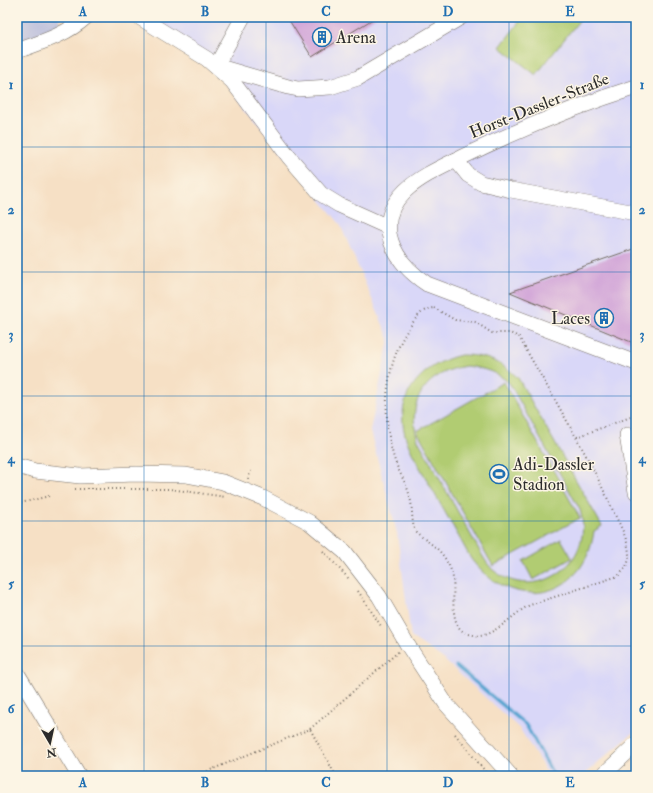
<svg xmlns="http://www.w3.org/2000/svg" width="653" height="793" font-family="'IM FELL Double Pica',serif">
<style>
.built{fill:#d9d7f8}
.industrial{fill:#c0c2dd}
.green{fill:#b1cc72;stroke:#6e7c4e;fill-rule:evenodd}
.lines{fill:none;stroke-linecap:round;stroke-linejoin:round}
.stream{stroke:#55a4cf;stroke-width:3}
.building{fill:#cd9dd7}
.minor-casing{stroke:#726a61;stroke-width:16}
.path{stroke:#726a61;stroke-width:2;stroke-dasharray:1 3;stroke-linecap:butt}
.minor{stroke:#fff;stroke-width:15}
.grid{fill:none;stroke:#1f6fb2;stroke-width:1;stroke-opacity:0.55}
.labels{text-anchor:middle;stroke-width:3;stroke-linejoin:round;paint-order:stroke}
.poi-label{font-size:17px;fill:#2b2b2b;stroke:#fcf5e5;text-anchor:start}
.street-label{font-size:17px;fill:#2b2b2b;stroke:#fcf5e5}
.neatline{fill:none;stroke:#1f6fb2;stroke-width:1.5}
.grid-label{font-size:13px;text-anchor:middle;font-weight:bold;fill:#1f6fb2}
</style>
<rect width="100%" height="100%" fill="#fcf5e5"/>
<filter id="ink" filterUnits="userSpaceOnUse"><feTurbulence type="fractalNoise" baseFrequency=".025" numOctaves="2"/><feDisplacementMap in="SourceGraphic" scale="8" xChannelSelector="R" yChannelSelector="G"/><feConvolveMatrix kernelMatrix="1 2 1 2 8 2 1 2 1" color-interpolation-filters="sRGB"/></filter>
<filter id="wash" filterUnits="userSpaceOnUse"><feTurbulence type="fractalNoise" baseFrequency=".012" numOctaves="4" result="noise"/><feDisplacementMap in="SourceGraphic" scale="16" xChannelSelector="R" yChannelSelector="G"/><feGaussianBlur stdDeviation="0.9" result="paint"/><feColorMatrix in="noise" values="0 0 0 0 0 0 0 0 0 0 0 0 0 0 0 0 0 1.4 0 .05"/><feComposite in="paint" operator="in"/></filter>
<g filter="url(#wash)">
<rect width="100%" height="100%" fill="#f6e0c5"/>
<polygon class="built" points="154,17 636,17 636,730 582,776 549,776 520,729 441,657 411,637 397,533 370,431 389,339 340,224 220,76"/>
<polygon class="industrial" points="17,17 59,17 62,31 17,46"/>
<g class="green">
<polygon points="523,17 582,17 536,75 500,47"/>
<path d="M461,355C484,355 501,361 518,378L602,526L594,531C585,600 512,614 471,559C457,533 442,507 428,482C420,467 410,452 405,435C394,394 423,364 461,355ZM466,366C483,368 498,372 510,384L580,510C596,563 536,605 493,570C489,566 485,560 482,555L418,440C405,401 427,372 466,366Z"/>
<polygon points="504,382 580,518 493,566 417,431"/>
<polygon points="561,539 572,558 533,580 523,561"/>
</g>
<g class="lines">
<polyline class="stream" points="456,666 526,725 554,776"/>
</g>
<g id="blocks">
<g class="building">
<polygon points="287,17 376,17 312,57"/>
<polygon points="636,248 636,344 510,292"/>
</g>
</g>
</g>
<g filter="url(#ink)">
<use href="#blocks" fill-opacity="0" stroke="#726a61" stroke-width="1"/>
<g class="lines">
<defs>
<g id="minor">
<polyline points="139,17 207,59 232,81 289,157 321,194 339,205 388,227"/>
<polyline points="243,17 216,66 288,87 298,89 330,87 358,78 461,17"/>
<path d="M17,51C42,42 66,35 86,17"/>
<path d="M636,87C576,106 518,130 462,157C442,167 421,176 405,191C371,224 395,263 427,284L636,363"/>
<polyline points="456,160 468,175 481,183 511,190 636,213"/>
<polyline points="627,435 636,492"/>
<polyline points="17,466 35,471 80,476 136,474 186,475 223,482 263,498 309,522 345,552 379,596 407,644 446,704 511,776"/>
<polyline points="17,673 79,776"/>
<polyline points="602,776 636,744"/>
</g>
</defs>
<use href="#minor" class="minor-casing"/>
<g class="path">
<path d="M434,308L455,320L475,322L492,333H510L519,337C551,395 587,451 614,513C620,525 629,541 629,556C629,565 624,570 618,576L530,605C514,613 502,629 484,635C479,637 474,635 469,634C448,629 455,596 453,579C453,574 450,567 447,562C439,546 426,542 415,531C411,520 413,508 410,497C407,484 399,473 395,461C381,419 384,365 409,328C416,318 421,309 434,308Z"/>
<polyline points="577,437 636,415"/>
<polyline points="248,479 251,471"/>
<polyline points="75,489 170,489 226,497"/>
<polyline points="17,504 49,496"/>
<polyline points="323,551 350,580"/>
<polyline points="358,591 381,626"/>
<polyline points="310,729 398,652"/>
<polyline points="455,734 489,776"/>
<polyline points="196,776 310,729 336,776"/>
</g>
<use href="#minor" class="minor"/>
</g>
</g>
<path class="grid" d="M144,17V776M266,17V776M387,17V776M509,17V776M17,147H636M17,272H636M17,396H636M17,521H636M17,646H636"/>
<defs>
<symbol id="building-ring" viewBox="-11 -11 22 22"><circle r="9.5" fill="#fcf5e5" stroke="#1f6fb2" stroke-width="1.5"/><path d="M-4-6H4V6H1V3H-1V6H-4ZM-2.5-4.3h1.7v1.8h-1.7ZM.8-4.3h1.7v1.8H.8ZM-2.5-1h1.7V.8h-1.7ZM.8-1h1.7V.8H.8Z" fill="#1f6fb2"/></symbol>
<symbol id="stadium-ring" viewBox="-11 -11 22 22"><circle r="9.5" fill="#fcf5e5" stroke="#1f6fb2" stroke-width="1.5"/><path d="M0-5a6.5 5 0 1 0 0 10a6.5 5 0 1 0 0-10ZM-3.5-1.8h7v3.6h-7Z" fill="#1f6fb2"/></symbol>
</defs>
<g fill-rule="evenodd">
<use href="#building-ring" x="311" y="26" width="22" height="22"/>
<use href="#building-ring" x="593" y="307" width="22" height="22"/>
<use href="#stadium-ring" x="488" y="463" width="22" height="22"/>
</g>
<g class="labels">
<g class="poi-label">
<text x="336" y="43">Arena</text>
<text x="590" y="324" text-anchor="end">Laces</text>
<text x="513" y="470">Adi-Dassler<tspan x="513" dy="20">Stadion</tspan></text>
</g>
<g class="street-label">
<text transform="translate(539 105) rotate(-22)" y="6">Horst-Dassler-Straße</text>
</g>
</g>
<rect width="653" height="793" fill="none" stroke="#fcf5e5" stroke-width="44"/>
<g transform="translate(50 743) rotate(171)" stroke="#fcf5e5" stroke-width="3" paint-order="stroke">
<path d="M0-3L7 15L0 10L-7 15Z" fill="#2b2b2b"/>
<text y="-6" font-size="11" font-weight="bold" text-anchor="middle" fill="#2b2b2b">N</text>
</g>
<rect x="22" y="22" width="609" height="749" class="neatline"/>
<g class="grid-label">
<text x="83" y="16">A</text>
<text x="205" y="16">B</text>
<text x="326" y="16">C</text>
<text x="448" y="16">D</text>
<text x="570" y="16">E</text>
<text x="11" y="89">1</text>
<text x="642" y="89">1</text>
<text x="11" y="214">2</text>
<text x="642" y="214">2</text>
<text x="11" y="339">3</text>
<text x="642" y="339">3</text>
<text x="11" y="463">4</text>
<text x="642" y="463">4</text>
<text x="11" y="588">5</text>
<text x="642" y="588">5</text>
<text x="11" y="713">6</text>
<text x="642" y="713">6</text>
<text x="83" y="787">A</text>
<text x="205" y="787">B</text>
<text x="326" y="787">C</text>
<text x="448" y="787">D</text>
<text x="570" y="787">E</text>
</g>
</svg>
